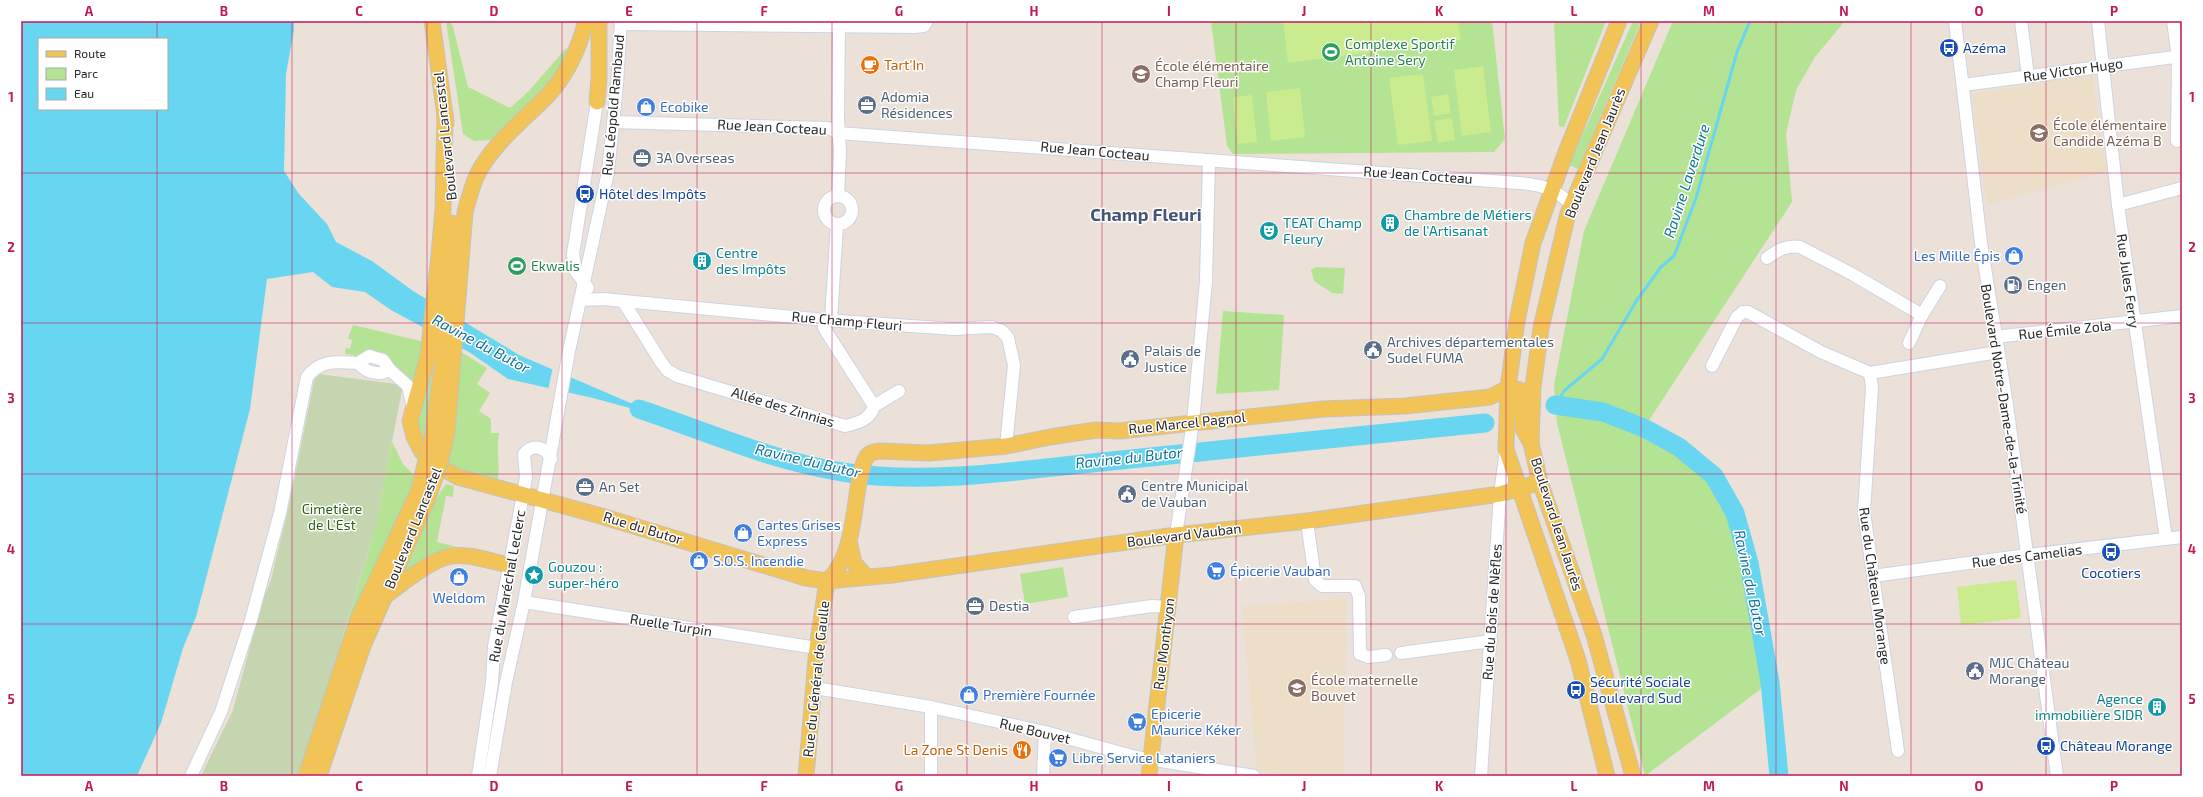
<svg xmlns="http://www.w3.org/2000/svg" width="2203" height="797" font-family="'Exo 2',sans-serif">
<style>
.education{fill:#eddec7}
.green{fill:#b4e393}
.cemetery{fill:#c4d5af}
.pitch{fill:#caeb8e}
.water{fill:#68d6f0;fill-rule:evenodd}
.pier{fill:#ebe1d8}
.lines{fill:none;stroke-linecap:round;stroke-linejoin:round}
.stream{stroke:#68d6f0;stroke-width:3}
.river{stroke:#68d6f0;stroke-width:19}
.minor-casing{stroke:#ced3e1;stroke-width:14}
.major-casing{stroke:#c3c3c3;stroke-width:17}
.minor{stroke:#fff;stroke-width:12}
.major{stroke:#f2c356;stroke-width:15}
.major-bridge-casing{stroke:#c3c3c3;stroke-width:17;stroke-linecap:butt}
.major-bridge{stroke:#f2c356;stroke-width:15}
.grid{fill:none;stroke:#c2185b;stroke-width:1;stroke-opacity:0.55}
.labels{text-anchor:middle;stroke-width:3;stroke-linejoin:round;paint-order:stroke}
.leisure-label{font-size:14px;fill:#27864d;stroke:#fff;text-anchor:start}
.transit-label{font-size:14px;fill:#164399;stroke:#fff;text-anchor:start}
.food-label{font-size:14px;fill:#c56008;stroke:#fff;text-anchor:start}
.education-label{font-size:14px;fill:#785e54;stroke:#fff;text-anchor:start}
.street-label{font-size:14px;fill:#282828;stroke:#fff}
.service-label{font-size:14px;fill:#4e5e75;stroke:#fff;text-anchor:start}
.shop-label{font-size:14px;fill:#366cbe;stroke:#fff;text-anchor:start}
.culture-label{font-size:14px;fill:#0d838f;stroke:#fff;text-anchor:start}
.park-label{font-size:14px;fill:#2d6418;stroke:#fff}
.water-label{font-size:15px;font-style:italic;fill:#0b7298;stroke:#fff}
.district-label{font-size:18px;font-weight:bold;fill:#485478;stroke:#fff}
.neatline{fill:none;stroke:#c2185b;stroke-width:1.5}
.grid-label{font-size:13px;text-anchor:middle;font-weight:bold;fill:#c2185b}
</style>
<rect width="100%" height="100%" fill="#ebe1d8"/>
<g class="education">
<polygon points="2092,74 2107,171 1987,205 1972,94"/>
<polygon points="1346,599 1344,776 1297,776 1257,770 1242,606"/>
</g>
<g class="green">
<path d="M446,21H450L453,27L468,87L510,108L529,91L567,47C564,77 513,119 492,140L474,141L463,134Z"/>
<polygon points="1211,21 1492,21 1505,139 1494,152 1233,154 1227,146"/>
<polygon points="1554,21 1606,21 1564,127 1559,126"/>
<polygon points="1633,21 1641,21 1578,169 1569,165"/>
<polygon points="1673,21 1845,21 1815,57 1796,90 1786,134 1792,202 1644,428 1679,447 1714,476 1735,513 1749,563 1770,682 1645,776 1557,423 1554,385 1584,231"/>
<polygon points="1317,267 1345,268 1343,294 1332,293 1314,281 1311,270"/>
<polygon points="1223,311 1284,315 1279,390 1216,394"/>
<polygon points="353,325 425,342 423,358 412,386 394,368 356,359 354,355 345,354 346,348 350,349 352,340 348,338"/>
<path d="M461,352L487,368L477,384L490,393L479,411L491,419V433H499C496,449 500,463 498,479L490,477L489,480L446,464Z"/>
<polygon points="430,370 436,371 425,446 417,421"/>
<polygon points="392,442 403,464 416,477 336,672 333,671 375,529"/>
<polygon points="446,484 454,486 453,497 446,496 437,542 490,555 463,550 398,583 433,503"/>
<polygon points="1063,567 1068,597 1025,604 1020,574"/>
</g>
<polygon class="cemetery" points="319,374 403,385 375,529 301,776 201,776 233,710 263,599 271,580 290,501 314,381"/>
<g class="pitch">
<polygon points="1283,21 1458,21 1461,40 1288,63"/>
<polygon points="1483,66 1491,132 1462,136 1454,70"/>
<polygon points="1423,74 1432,141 1398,145 1389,78"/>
<polygon points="1300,88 1305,137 1271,141 1266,92"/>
<polygon points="1448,94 1451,113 1434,116 1431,97"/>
<polygon points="1252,95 1257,142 1238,144 1233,97"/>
<polygon points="1452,118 1455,140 1438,143 1434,121"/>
<polygon points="2016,580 2021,618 1961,625 1957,587"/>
</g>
<path class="water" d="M21,21H294V30L286,74L284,171L299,194L327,224L336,242L372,261L413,291L519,355L663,417L593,398L508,379L469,352L391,310L365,292L332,287L313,272L267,279L250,409L196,617L183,648L161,723L137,776H21ZM39,39H167V109H39Z"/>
<polygon class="pier" points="553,367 570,374 566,394 548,390"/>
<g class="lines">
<polyline class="stream" points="1555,405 1565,390 1602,359 1637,300 1661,267 1674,256 1696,198 1737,52 1750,21"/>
<g class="river">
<polyline points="1555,405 1603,412 1644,428 1679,447 1714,476 1735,513 1749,563 1770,682 1779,776"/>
<path d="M639,409C708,432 776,463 849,473C932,485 1028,469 1111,461C1236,448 1360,436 1485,423"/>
</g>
<defs>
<g id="minor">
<polyline points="1955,21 1981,243 2007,405 2057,776"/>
<polyline points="2021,21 2028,76"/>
<polyline points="2098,21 2118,205 2166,539"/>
<polyline points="2173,21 2178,57 2177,141"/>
<polyline points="621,24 915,27 924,26 927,21"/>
<polyline points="1963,85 2182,56"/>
<path d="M613,122L828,128L838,133L1519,183C1542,185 1554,188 1571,204"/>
<polyline points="838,196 840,152 838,119 839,21"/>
<circle cx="838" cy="210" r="14"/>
<polyline points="2118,205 2182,188"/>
<path d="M1767,258C1778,250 1786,245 1800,247L1852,274L1922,315"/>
<polyline points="588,288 576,272 573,254 597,102"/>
<polyline points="580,300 603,299 825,320 954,329 992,327 1002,331 1008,338 1014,365 1006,446"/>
<path d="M623,301L661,362L667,370L677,376L845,426C858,423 870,420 874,406L824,328L825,320"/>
<polyline points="831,320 837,224"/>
<polyline points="1995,337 2182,316"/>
<polyline points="1909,343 1922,315 1940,286"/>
<polyline points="358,363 369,356 383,360 390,370"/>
<polyline points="1712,366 1737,317 1743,312 1748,312 1821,352 1870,373 1998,352"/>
<polyline points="1870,373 1872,388 1864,512 1898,751"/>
<polyline points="874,406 899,391"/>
<polyline points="1307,521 1315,580 1322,586 1355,586 1359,596 1360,654 1368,657 1386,655"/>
<polyline points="1176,535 1193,422 1206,281 1209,160"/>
<polyline points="1873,576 2027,555 2182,537"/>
<polyline points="524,602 817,648"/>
<polyline points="1074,617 1152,606 1169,607"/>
<polyline points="1401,653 1491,641"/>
<polyline points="815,688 931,707 1045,732 1136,757 1254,776"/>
<polyline points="931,707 931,776"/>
<path d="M191,776L221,712L251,620L280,513L307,377C321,359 337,362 358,363C367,373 377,376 390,370L408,386L413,408"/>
<path d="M478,776L492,683L494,646L523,495L526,477L524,454C533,443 546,447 551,459"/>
<polyline points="490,776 506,682 524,602 569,351 608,172 617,85 621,21"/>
<polyline points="1043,776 1045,732"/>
<polyline points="1481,776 1500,494 1506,450"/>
</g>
<g id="major">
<polyline points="432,21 446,123"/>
<polyline points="597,102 599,78 599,21"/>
<polyline points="445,114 443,209 439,255 428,356 410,421 414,437 422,452 436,465 458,477 601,516 806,578 827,581 892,575 1176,535 1307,521 1500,494 1540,482"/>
<polyline points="433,433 442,366 452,223"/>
<path d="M447,433L465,212C470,195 474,177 484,163C501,137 527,117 549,94C568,73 579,48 586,21"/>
<polyline points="849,541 854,563 867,577"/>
<path d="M385,596C403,583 430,560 451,556C469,553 492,562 509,565"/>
<polyline points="306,776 358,619 418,492"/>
<polyline points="319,776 363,646 427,500"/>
<path d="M806,776L817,648L827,581C853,558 853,514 859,482C861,475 862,464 866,458C868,453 874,452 879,451L929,453L1006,446L1050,437L1096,430L1119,431L1323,409L1405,406L1490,397L1508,388L1520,390L1522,395L1523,429L1531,443"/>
<polyline points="1149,776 1176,535"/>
<polyline points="1607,776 1578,660 1506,449 1508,388 1517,321 1533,243 1566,152 1619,21"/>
<polyline points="1633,776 1594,635 1540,482 1531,443 1533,387 1541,328 1568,213 1651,21"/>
</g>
</defs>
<use href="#minor" class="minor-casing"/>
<use href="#major" class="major-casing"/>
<use href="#minor" class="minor"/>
<use href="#major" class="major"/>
<defs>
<g id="major-bridge">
<polyline points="418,492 433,433"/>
<polyline points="427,500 439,467 447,433"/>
</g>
</defs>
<use href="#major-bridge" class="major-bridge-casing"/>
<use href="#major-bridge" class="major-bridge"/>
</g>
<path class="grid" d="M157,21V39M292,21V776M427,21V776M562,21V776M697,21V776M832,21V776M967,21V776M1102,21V776M1236,21V776M1371,21V776M1506,21V776M1641,21V776M1776,21V776M1911,21V776M2046,21V776M157,109V776M21,173H2182M21,323H2182M21,474H2182M21,624H2182"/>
<defs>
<symbol id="bus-disc" viewBox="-11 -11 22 22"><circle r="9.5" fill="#1a4fb4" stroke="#fff"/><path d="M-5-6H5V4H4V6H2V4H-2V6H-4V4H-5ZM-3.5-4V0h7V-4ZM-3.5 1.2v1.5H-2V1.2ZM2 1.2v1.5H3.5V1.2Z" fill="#fff"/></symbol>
<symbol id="stadium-disc" viewBox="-11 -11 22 22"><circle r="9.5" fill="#2e9e5b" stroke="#fff"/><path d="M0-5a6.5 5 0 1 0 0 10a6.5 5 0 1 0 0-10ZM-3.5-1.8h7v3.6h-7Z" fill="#fff"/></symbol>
<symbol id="cafe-disc" viewBox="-11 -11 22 22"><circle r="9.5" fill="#e8710a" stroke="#fff"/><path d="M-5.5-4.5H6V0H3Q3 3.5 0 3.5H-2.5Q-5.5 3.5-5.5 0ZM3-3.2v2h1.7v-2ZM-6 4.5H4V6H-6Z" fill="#fff"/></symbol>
<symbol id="school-disc" viewBox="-11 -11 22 22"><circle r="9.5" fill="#8d6e63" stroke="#fff"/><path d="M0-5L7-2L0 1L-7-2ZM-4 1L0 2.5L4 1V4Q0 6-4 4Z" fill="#fff"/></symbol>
<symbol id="office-disc" viewBox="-11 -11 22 22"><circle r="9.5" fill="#5c6f8a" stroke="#fff"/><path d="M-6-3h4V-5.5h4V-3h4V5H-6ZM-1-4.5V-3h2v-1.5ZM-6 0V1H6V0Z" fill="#fff"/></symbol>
<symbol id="shop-disc" viewBox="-11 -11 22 22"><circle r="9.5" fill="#3f7fe0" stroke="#fff"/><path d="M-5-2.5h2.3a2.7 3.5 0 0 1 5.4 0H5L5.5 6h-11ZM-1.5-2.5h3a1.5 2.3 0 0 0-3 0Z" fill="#fff"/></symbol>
<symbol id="building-disc" viewBox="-11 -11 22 22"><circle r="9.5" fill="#0f9aa8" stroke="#fff"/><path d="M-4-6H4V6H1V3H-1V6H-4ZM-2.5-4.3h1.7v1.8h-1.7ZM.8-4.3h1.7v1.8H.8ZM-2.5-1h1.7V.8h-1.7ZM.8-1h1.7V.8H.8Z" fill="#fff"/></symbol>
<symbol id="theatre-disc" viewBox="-11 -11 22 22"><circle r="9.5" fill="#0f9aa8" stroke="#fff"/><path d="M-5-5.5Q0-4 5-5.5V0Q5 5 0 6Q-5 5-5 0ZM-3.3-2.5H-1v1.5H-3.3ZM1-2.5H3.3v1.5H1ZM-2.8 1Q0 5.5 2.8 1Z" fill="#fff"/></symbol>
<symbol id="fuel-disc" viewBox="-11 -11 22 22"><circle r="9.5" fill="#5c6f8a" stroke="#fff"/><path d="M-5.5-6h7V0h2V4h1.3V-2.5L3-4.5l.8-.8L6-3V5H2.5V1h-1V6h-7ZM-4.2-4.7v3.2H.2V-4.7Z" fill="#fff"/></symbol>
<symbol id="civic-disc" viewBox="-11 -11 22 22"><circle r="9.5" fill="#5c6f8a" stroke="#fff"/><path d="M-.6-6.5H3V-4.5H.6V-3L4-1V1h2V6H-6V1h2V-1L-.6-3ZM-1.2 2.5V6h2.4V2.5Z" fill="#fff"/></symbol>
<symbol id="supermarket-disc" viewBox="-11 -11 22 22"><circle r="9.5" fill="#3f7fe0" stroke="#fff"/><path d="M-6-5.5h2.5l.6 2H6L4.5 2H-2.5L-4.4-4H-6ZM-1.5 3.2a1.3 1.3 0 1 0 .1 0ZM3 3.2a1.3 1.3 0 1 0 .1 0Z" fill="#fff"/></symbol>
<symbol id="sight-disc" viewBox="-11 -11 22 22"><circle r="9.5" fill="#0f9aa8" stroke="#fff"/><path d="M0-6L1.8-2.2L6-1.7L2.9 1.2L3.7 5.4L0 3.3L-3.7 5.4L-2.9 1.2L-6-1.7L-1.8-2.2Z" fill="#fff"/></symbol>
<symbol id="restaurant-disc" viewBox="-11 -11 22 22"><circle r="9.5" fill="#e8710a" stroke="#fff"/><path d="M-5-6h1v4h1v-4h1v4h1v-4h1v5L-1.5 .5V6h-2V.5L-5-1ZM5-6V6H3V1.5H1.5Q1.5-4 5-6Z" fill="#fff"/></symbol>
</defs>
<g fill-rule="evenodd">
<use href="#bus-disc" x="1938" y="37" width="22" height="22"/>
<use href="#stadium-disc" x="1320" y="41" width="22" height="22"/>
<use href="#cafe-disc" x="859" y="54" width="22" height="22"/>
<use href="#school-disc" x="1130" y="63" width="22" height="22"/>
<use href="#office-disc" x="856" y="94" width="22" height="22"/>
<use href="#shop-disc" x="635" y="96" width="22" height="22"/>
<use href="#school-disc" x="2028" y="122" width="22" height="22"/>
<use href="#office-disc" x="631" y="147" width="22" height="22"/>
<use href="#bus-disc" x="574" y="183" width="22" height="22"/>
<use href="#building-disc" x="1379" y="212" width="22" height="22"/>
<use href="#theatre-disc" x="1258" y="220" width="22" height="22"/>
<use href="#shop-disc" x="2003" y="245" width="22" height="22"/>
<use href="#building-disc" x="691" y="250" width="22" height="22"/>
<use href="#stadium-disc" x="506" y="255" width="22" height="22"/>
<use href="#fuel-disc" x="2002" y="274" width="22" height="22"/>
<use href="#civic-disc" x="1362" y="339" width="22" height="22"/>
<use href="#civic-disc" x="1119" y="348" width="22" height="22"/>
<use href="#office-disc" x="574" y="476" width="22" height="22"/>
<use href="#civic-disc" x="1116" y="483" width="22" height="22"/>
<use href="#shop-disc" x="732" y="522" width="22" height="22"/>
<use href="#bus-disc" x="2100" y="541" width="22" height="22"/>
<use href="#shop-disc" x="688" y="550" width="22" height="22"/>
<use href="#supermarket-disc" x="1205" y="560" width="22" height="22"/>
<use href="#sight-disc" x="523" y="564" width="22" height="22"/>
<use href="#shop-disc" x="448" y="566" width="22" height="22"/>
<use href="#office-disc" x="964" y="595" width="22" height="22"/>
<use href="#civic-disc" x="1964" y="660" width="22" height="22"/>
<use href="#school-disc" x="1286" y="677" width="22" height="22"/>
<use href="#bus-disc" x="1565" y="679" width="22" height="22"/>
<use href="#shop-disc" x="958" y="684" width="22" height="22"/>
<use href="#building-disc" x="2146" y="696" width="22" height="22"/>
<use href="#supermarket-disc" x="1126" y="711" width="22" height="22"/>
<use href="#bus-disc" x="2035" y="735" width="22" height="22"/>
<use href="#restaurant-disc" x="1011" y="739" width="22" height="22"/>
<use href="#supermarket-disc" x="1047" y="747" width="22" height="22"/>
</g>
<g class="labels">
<g class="leisure-label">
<text x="1345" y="49">Complexe Sportif<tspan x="1345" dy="16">Antoine Sery</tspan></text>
<text x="531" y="271">Ekwalis</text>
</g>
<g class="transit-label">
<text x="1963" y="53">Azéma</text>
<text x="599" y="199">Hôtel des Impôts</text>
<text x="2111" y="578" text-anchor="middle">Cocotiers</text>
<text x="1590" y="687">Sécurité Sociale<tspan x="1590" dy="16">Boulevard Sud</tspan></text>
<text x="2060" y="751">Château Morange</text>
</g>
<g class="food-label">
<text x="884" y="70">Tart'In</text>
<text x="1008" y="755" text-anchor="end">La Zone St Denis</text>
</g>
<g class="education-label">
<text x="1155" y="71">École élémentaire<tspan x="1155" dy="16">Champ Fleuri</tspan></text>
<text x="2053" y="130">École élémentaire<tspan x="2053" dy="16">Candide Azéma B</tspan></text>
<text x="1311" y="685">École maternelle<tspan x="1311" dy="16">Bouvet</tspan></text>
</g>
<g class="street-label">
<text transform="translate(2073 70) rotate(-8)" y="5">Rue Victor Hugo</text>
<text transform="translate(613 105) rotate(-85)" y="5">Rue Léopold Rambaud</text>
<text transform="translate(772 127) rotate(3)" y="5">Rue Jean Cocteau</text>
<text transform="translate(445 136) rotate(-96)" y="5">Boulevard Lancastel</text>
<text transform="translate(1095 151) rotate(5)" y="5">Rue Jean Cocteau</text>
<text transform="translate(1595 153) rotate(-68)" y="5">Boulevard Jean Jaurès</text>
<text transform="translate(1418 175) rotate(4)" y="5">Rue Jean Cocteau</text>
<text transform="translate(2128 281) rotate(82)" y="5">Rue Jules Ferry</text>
<text transform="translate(847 321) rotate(5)" y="5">Rue Champ Fleuri</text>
<text transform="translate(2065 330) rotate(-6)" y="5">Rue Émile Zola</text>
<text transform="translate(2004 399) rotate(81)" y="5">Boulevard Notre-Dame-de-la-Trinité</text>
<text transform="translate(783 407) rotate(17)" y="5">Allée des Zinnias</text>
<text transform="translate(1187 423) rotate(-6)" y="5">Rue Marcel Pagnol</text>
<text transform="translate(1557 524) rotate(72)" y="5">Boulevard Jean Jaurès</text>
<text transform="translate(413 528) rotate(-68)" y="5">Boulevard Lancastel</text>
<text transform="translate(643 528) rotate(17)" y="5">Rue du Butor</text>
<text transform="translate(1184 535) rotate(-7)" y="5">Boulevard Vauban</text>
<text transform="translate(2027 556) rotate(-7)" y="5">Rue des Camelias</text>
<text transform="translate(507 586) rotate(-80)" y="5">Rue du Maréchal Leclerc</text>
<text transform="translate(1875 586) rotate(82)" y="5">Rue du Château Morange</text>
<text transform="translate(1492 612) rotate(-86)" y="5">Rue du Bois de Nèfles</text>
<text transform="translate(671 625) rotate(9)" y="5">Ruelle Turpin</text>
<text transform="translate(1164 644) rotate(-83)" y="5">Rue Monthyon</text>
<text transform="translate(816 679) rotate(-84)" y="5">Rue du Général de Gaulle</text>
<text transform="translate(1035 731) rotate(13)" y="5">Rue Bouvet</text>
</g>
<g class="service-label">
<text x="881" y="102">Adomia<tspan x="881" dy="16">Résidences</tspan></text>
<text x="656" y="163">3A Overseas</text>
<text x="2027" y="290">Engen</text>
<text x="1387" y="347">Archives départementales<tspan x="1387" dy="16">Sudel FUMA</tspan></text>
<text x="1144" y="356">Palais de<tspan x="1144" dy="16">Justice</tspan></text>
<text x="1141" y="491">Centre Municipal<tspan x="1141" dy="16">de Vauban</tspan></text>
<text x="599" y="492">An Set</text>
<text x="989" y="611">Destia</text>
<text x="1989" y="668">MJC Château<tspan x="1989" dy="16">Morange</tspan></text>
</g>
<g class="shop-label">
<text x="660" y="112">Ecobike</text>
<text x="2000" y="261" text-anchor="end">Les Mille Êpis</text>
<text x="757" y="530">Cartes Grises<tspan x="757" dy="16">Express</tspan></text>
<text x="713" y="566">S.O.S. Incendie</text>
<text x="1230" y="576">Épicerie Vauban</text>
<text x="459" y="603" text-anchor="middle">Weldom</text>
<text x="983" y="700">Première Fournée</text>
<text x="1151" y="719">Epicerie<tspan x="1151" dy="16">Maurice Kéker</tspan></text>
<text x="1072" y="763">Libre Service Lataniers</text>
</g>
<g class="culture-label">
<text x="1404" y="220">Chambre de Métiers<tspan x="1404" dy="16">de l'Artisanat</tspan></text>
<text x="1283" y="228">TEAT Champ<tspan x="1283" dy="16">Fleury</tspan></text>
<text x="716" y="258">Centre<tspan x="716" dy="16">des Impôts</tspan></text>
<text x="548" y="572">Gouzou :<tspan x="548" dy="16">super-héro</tspan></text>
<text x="2143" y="704" text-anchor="end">Agence<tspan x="2143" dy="16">immobilière SIDR</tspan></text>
</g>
<g class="park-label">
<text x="332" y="514">Cimetière<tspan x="332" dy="16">de L'Est</tspan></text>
</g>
<g class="water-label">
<text transform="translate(1687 181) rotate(-72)" y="5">Ravine Laverdure</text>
<text transform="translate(481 344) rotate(28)" y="5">Ravine du Butor</text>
<text transform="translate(1129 458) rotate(-6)" y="5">Ravine du Butor</text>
<text transform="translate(808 461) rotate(13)" y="5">Ravine du Butor</text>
<text transform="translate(1750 583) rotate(78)" y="5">Ravine du Butor</text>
</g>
<g class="district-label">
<text x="1146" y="221">Champ Fleuri</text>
</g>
</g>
<rect width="2203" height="797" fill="none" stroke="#ffffff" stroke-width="44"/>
<rect x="38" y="38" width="130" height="72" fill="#ffffff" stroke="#a9a9a9"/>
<rect x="46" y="51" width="20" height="6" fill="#f2c356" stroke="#a9a9a9"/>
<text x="74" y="58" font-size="12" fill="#282828">Route</text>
<rect x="46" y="68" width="20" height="12" fill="#b4e393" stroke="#a9a9a9"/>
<text x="74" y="78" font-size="12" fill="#282828">Parc</text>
<rect x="46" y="88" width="20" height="12" fill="#68d6f0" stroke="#a9a9a9"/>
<text x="74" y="98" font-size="12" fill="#282828">Eau</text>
<rect x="22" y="22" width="2159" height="753" class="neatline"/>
<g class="grid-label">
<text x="89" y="16">A</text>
<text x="224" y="16">B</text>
<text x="359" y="16">C</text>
<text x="494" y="16">D</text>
<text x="629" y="16">E</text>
<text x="764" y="16">F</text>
<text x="899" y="16">G</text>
<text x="1034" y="16">H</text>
<text x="1169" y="16">I</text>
<text x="1304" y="16">J</text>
<text x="1439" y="16">K</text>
<text x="1574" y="16">L</text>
<text x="1709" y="16">M</text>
<text x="1844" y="16">N</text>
<text x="1979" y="16">O</text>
<text x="2114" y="16">P</text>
<text x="11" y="102">1</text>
<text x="2192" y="102">1</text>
<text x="11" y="252">2</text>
<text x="2192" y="252">2</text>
<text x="11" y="403">3</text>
<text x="2192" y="403">3</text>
<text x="11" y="554">4</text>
<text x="2192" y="554">4</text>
<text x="11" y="704">5</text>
<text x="2192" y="704">5</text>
<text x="89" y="791">A</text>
<text x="224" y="791">B</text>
<text x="359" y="791">C</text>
<text x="494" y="791">D</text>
<text x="629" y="791">E</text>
<text x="764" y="791">F</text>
<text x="899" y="791">G</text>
<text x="1034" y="791">H</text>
<text x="1169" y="791">I</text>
<text x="1304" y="791">J</text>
<text x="1439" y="791">K</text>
<text x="1574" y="791">L</text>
<text x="1709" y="791">M</text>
<text x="1844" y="791">N</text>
<text x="1979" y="791">O</text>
<text x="2114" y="791">P</text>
</g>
</svg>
